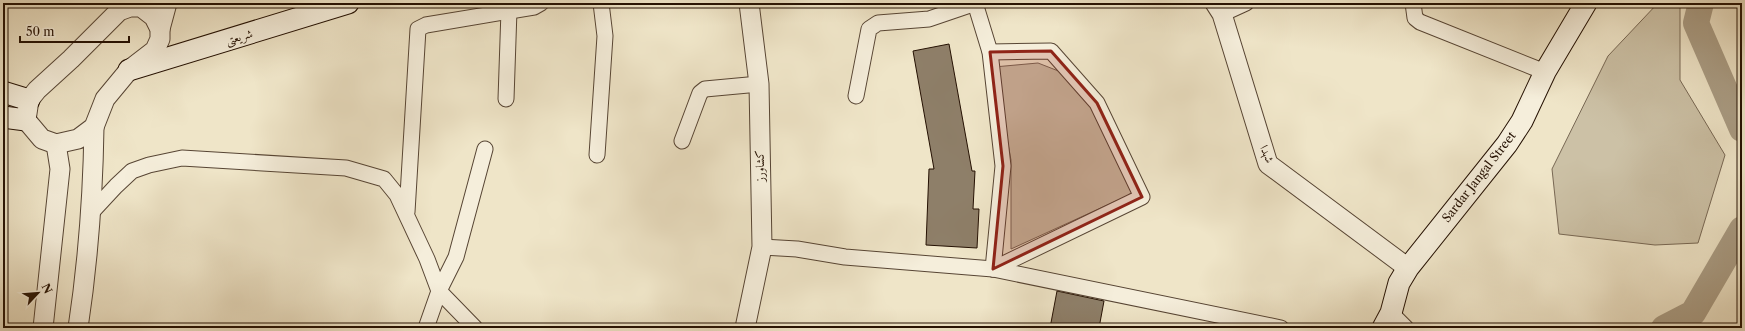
<svg xmlns="http://www.w3.org/2000/svg" width="1745" height="331" font-family="'Libre Caslon Text',Amiri,serif">
<style>
.green{fill:#ccc1a6;stroke:#786854}
.lines{fill:none;stroke-linecap:round;stroke-linejoin:round}
.river{stroke:#aa9d85;stroke-width:26}
.building{fill:#8e7f69;stroke:#241002}
.minor-casing{stroke:#574534;stroke-width:17}
.tertiary-casing{stroke:#574534;stroke-width:21}
.secondary-casing{stroke:#241002;stroke-width:23}
.minor{stroke:#f5eedb;stroke-width:15}
.tertiary{stroke:#f5eedb;stroke-width:19}
.secondary{stroke:#f5eedb;stroke-width:21}
.marked{fill:#8f2418;fill-opacity:0.2;stroke:#8f2418;stroke-width:3;stroke-linejoin:round}
.labels{text-anchor:middle;stroke-width:3;stroke-linejoin:round;paint-order:stroke}
.street-label{font-size:12px;fill:#241002;stroke:#f5eedb}
</style>
<rect width="100%" height="100%" fill="#efe5c8"/>
<filter id="stains"><feTurbulence type="fractalNoise" baseFrequency=".005" numOctaves="4"/><feColorMatrix values="0 0 0 0 .2 0 0 0 0 .09 0 0 0 0 .02 0 0 0 .5 -.17"/></filter>
<radialGradient id="worn" r=".72"><stop offset=".6" stop-color="#630" stop-opacity="0"/><stop offset="1" stop-color="#630" stop-opacity=".3"/></radialGradient>
<g class="green">
<polygon points="1658,3 1680,3 1680,80 1725,155 1698,243 1655,245 1559,234 1552,169 1608,56"/>
<polygon points="1038,63 1061,72 1101,118 1134,191 1127,196 1011,249 1011,160 994,67"/>
</g>
<g class="lines">
<g class="river">
<polyline points="1701,3 1696,23 1742,129"/>
<polyline points="1664,328 1693,313 1742,229"/>
</g>
</g>
<g class="building">
<polygon points="949,44 972,171 975,171 973,209 979,209 977,248 926,245 929,169 934,169 913,51"/>
<polygon points="1057,291 1104,301 1099,328 1050,328"/>
</g>
<g class="lines">
<defs>
<g id="minor">
<polyline points="975,3 990,52 1003,166 993,269"/>
<polyline points="1413,3 1415,18 1420,22 1545,72"/>
<polyline points="1222,14 1246,3"/>
<polyline points="990,52 1051,51 1097,103 1142,197 993,269"/>
<polyline points="856,96 869,29 878,23 929,19 976,3"/>
<polyline points="506,99 509,10"/>
<polyline points="682,141 700,93 705,89 759,84"/>
<polyline points="597,155 605,36 601,3"/>
<polyline points="407,212 418,29 426,25 534,7 541,3"/>
<polyline points="90,214 116,186 132,171 149,165 182,158 346,168 384,179 397,195 427,259 439,291 475,328"/>
<polyline points="762,247 797,249 845,257 993,269 1281,328"/>
<polyline points="1391,313 1406,328"/>
<polyline points="426,328 439,291 456,257 485,149"/>
</g>
<g id="tertiary">
<polyline points="1215,3 1222,14 1268,164 1408,268"/>
<polygon points="130,7 141,7 154,17 160,29 160,39 155,50 129,70 105,99 94,127 78,139 56,144 42,139 26,120 29,100 37,90 71,59 119,11"/>
<polyline points="160,29 167,3"/>
<polyline points="43,328 60,169 56,144"/>
<path d="M78,328C88,262 93,194 94,127"/>
<polyline points="745,328 762,247 759,84 749,3"/>
</g>
<g id="secondary">
<polyline points="129,70 348,3"/>
<polyline points="3,92 29,100"/>
<polyline points="3,117 26,120"/>
<polyline points="1383,328 1391,313 1399,283 1408,268 1507,144 1522,121 1545,72 1586,3"/>
</g>
</defs>
<use href="#minor" class="minor-casing"/>
<use href="#tertiary" class="tertiary-casing"/>
<use href="#secondary" class="secondary-casing"/>
<use href="#minor" class="minor"/>
<use href="#tertiary" class="tertiary"/>
<use href="#secondary" class="secondary"/>
</g>
<path class="marked" d="M1051,51L1097,103L1142,197L993,269L1003,166L990,52Z"/>
<g class="labels">
<g class="street-label">
<text transform="translate(239 37) rotate(-17)" y="4">شریعتی</text>
<text transform="translate(1267 154) rotate(67)" y="4">شهدا</text>
<text transform="translate(760 166) rotate(-91)" y="4">کشاورز</text>
<text transform="translate(1479 177) rotate(-52)" y="4">Sardar Jangal Street</text>
</g>
</g>
<rect width="1745" height="331" fill="none" stroke="#efe5c8" stroke-width="16"/>
<rect x="4" y="4" width="1737" height="323" fill="none" stroke="#241002" stroke-width="2"/>
<rect x="8" y="8" width="1729" height="315" fill="none" stroke="#241002"/>
<g transform="translate(38 293) rotate(64)" stroke="#f5eedb" stroke-width="3" paint-order="stroke">
<path d="M0-3L7 15L0 10L-7 15Z" fill="#241002"/>
<text y="-6" font-size="11" font-weight="bold" text-anchor="middle" fill="#241002">N</text>
</g>
<path d="M20 36v6h109v-6" fill="none" stroke="#241002" stroke-width="2"/>
<text x="26" y="36" font-size="12" fill="#241002" stroke="#f5eedb" stroke-width="3" paint-order="stroke">50 m</text>
<rect width="100%" height="100%" filter="url(#stains)"/>
<rect width="100%" height="100%" fill="url(#worn)"/>
</svg>
